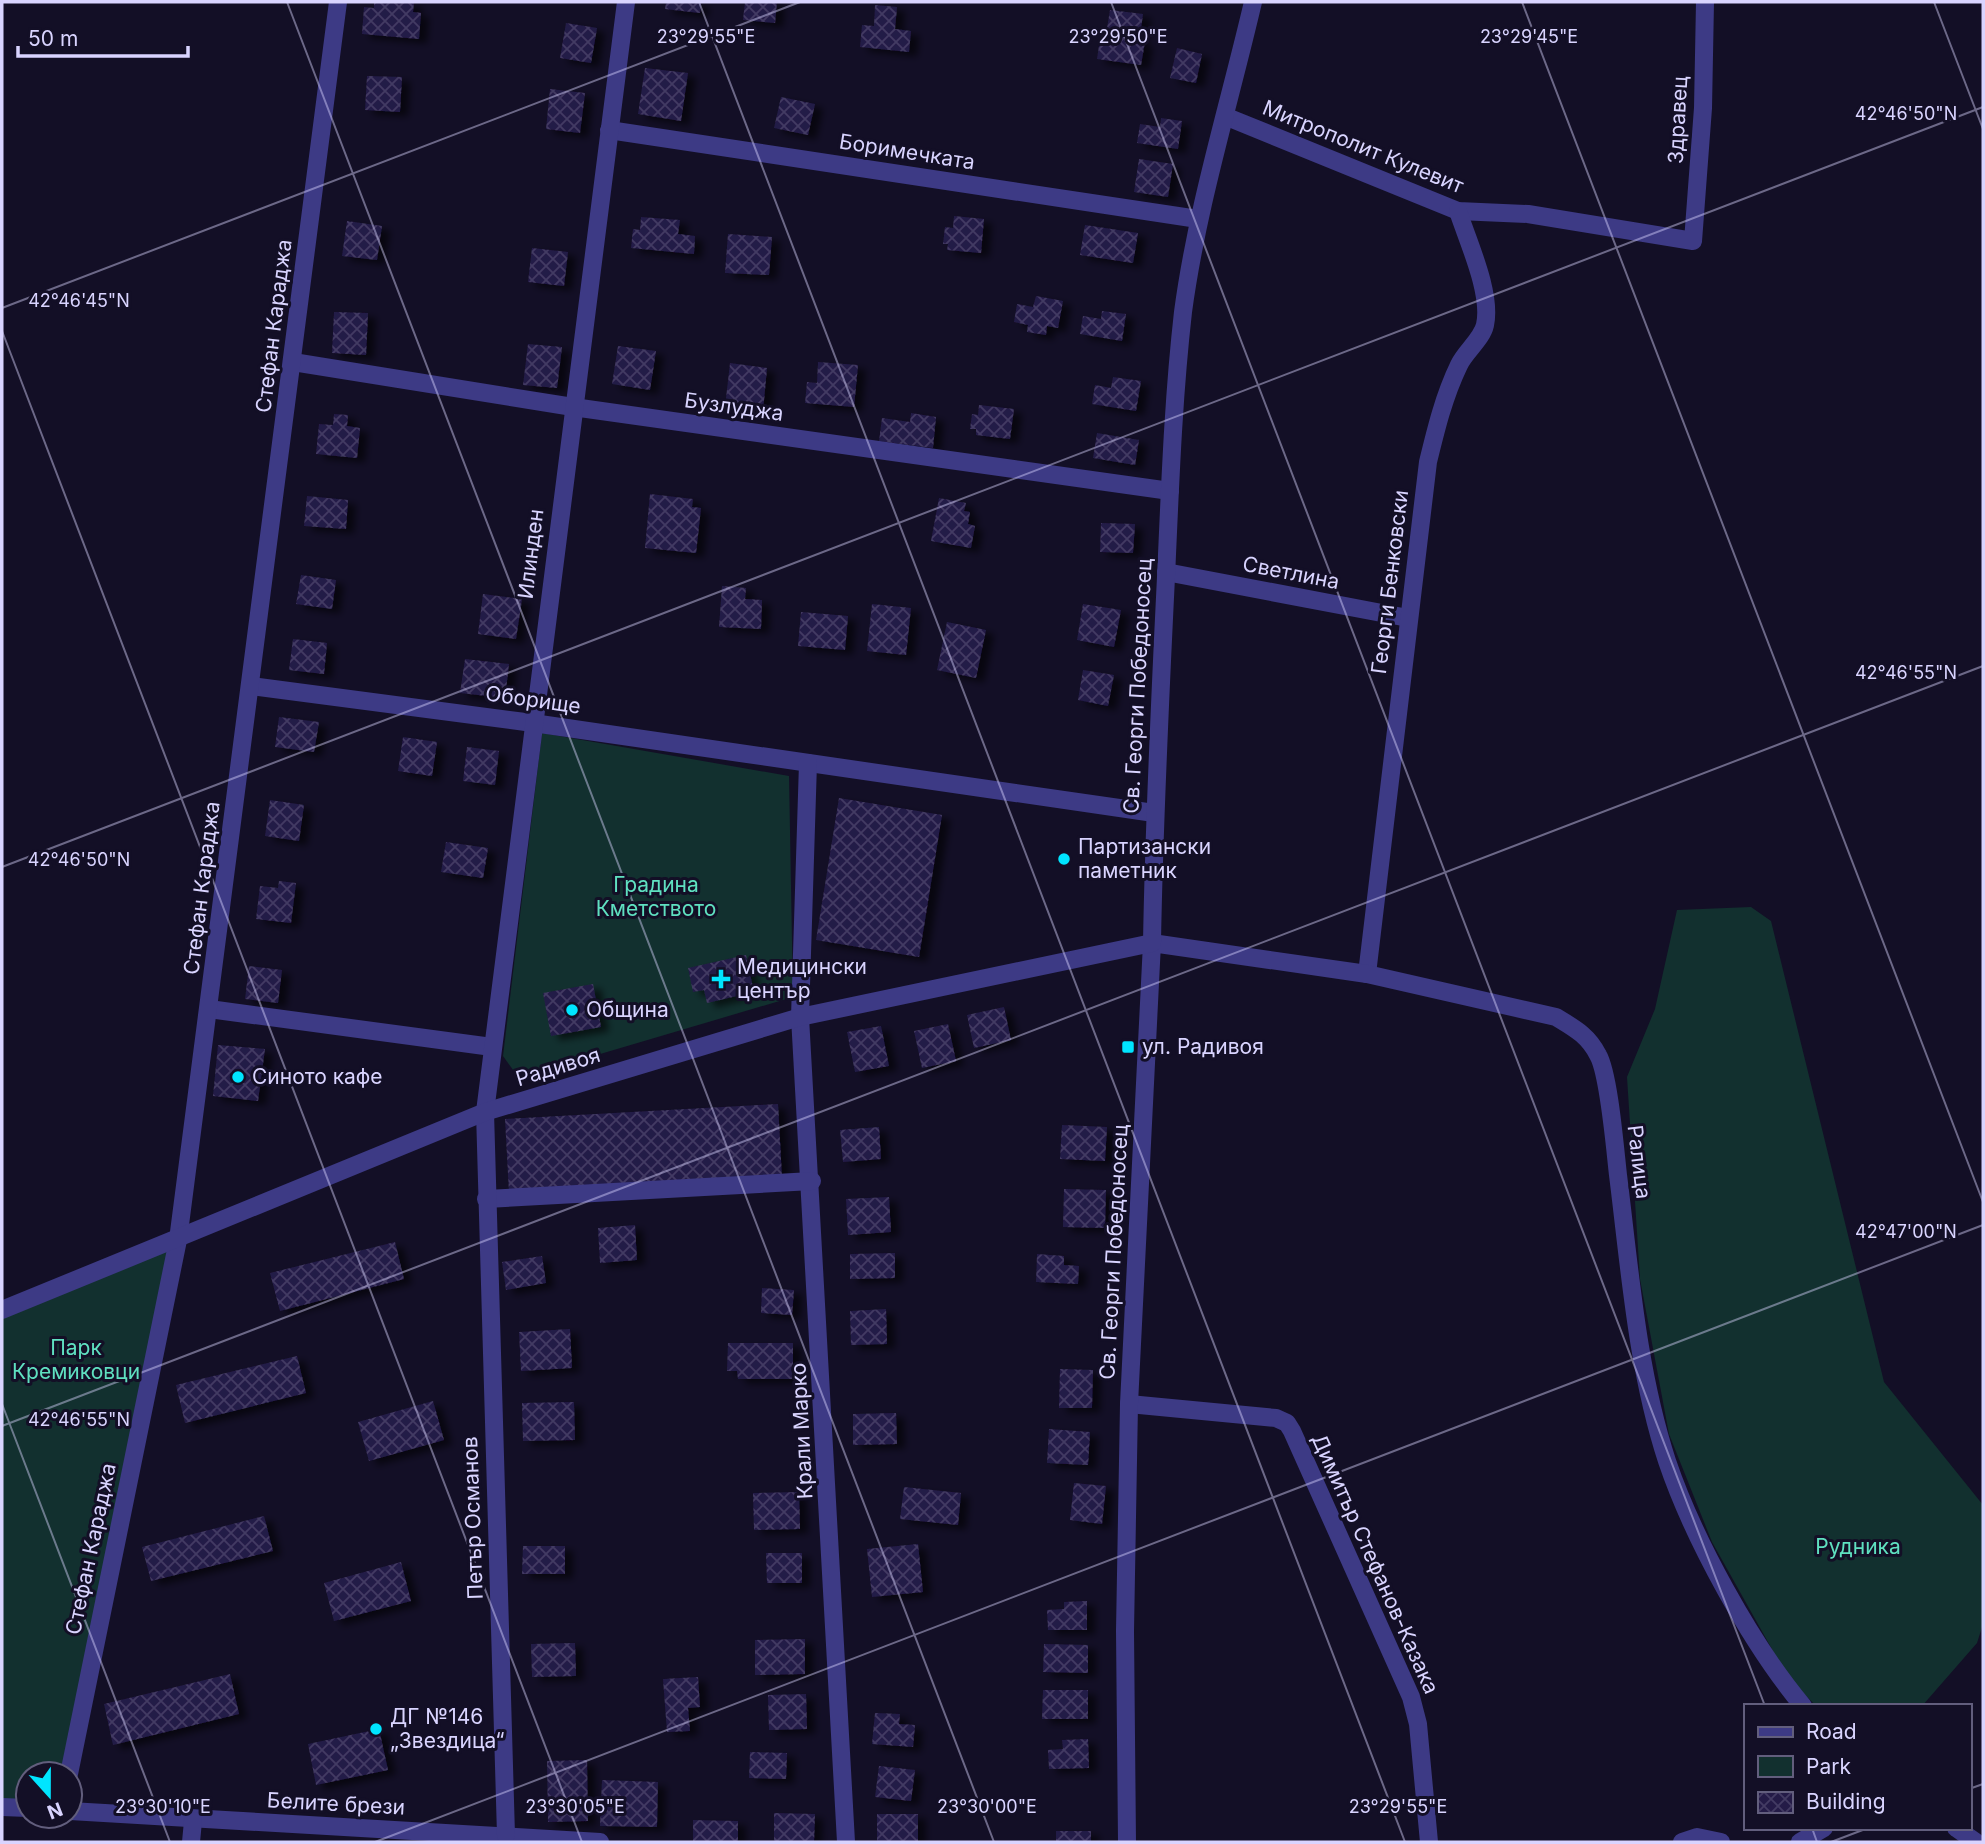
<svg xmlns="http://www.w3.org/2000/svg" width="1985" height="1844" font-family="Inter,sans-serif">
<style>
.park{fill:#12302f}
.building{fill:url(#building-cross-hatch);filter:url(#shadow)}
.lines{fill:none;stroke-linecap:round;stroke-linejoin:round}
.minor{stroke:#3d3a85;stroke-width:18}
.tertiary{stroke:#3d3a85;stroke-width:18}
.ticks{fill:none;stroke:#d9d4ff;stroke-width:2;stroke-opacity:0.45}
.poi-dot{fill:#00e5ff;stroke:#130f26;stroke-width:2.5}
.labels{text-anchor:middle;stroke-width:6;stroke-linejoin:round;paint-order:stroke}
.street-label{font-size:21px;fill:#d9d4ff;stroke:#130f26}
.poi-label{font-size:21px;fill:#d9d4ff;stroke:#130f26;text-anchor:start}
.park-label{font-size:21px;fill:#5fe0c0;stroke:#130f26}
.ticks-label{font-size:18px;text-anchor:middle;fill:#d9d4ff;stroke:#130f26;stroke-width:6;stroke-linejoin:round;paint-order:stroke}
</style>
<defs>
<pattern id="building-cross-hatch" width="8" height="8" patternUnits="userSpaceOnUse" patternTransform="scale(1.75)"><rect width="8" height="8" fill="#241b47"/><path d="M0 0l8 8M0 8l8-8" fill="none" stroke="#433b63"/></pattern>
<filter id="shadow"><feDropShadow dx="8" dy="4.5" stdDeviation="3.5" flood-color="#0009"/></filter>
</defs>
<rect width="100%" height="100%" fill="#130f26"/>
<g class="park">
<polygon points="542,733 789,776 793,997 519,1078 503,1056"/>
<polygon points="1751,907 1771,921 1884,1382 1983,1505 1983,1624 1977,1643 1922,1706 1816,1706 1787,1676 1712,1542 1669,1434 1640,1279 1627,1077 1655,1009 1677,910"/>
<polygon points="178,1240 69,1774 28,1774 28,1808 2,1807 2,1310"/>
</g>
<g class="building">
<polygon points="374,2 414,2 413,12 421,13 419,39 362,34 364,7 374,8"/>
<polygon points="666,2 701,2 700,13 665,9"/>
<polygon points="745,2 777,2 775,23 743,20"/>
<polygon points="875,5 897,7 895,29 911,31 909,52 860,47 862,25 874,26"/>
<polygon points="1110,10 1143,14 1139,42 1145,42 1141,65 1097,59 1100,39 1105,40"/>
<polygon points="566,23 597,28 591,63 560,58"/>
<polygon points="1177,48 1202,54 1196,83 1170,78"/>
<polygon points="645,68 688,73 681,121 638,114"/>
<polygon points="367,76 402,77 400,112 365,110"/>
<polygon points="550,89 585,93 580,133 546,129"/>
<polygon points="781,97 815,104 808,135 774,128"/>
<polygon points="1161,118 1182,121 1178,149 1137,143 1140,124 1160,127"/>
<polygon points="1139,159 1173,164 1168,197 1134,192"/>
<polygon points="954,216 984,219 981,253 947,250 948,244 943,244 945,227 953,228"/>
<polygon points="641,217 680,220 678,234 695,236 694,254 631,248 633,229 640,230"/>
<polygon points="347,221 382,226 377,260 342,256"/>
<polygon points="1085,225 1138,233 1133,263 1080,255"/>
<polygon points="728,234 772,237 769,275 725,273"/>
<polygon points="532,248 568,252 564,286 528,282"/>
<polygon points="1036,296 1063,301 1058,328 1047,326 1046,335 1027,332 1028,325 1014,322 1017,304 1033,307"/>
<polygon points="1102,311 1126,314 1122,341 1080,334 1083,316 1101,319"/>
<polygon points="334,312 368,313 366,355 332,353"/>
<polygon points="528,344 562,347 557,388 523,385"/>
<polygon points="618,346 656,351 650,390 612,384"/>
<polygon points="818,362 858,365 854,407 805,403 807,382 817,383"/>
<polygon points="730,363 767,368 763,411 725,407"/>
<polygon points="1113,377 1141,381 1136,411 1092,404 1095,385 1111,388"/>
<polygon points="979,405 1014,409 1010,439 976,435 976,429 970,429 972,414 978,415"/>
<polygon points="911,413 936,417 933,448 879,441 882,418 910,422"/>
<polygon points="334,414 348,415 347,426 360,428 357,458 316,454 319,424 333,425"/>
<polygon points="1097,433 1139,440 1135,465 1093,458"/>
<polygon points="650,494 693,499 692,507 701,508 696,553 645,548"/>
<polygon points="307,496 348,500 346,529 304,526"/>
<polygon points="939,498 966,503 964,511 970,512 968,524 975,526 971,548 931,541"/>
<polygon points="1101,523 1135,524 1133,553 1100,552"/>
<polygon points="301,575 336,580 332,609 296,604"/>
<polygon points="722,586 746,588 745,599 762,600 761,629 719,627"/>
<polygon points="483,594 522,599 516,639 478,634"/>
<polygon points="872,604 911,608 906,655 867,651"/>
<polygon points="1083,604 1121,610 1114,647 1077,640"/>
<polygon points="801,612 848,616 845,650 798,646"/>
<polygon points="947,622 986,630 976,678 937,670"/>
<polygon points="293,639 327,643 324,674 289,670"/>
<polygon points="465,659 509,664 505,698 460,693"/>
<polygon points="1083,670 1114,675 1108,706 1078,700"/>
<polygon points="279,717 319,722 314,752 275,747"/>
<polygon points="403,737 437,742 432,776 398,771"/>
<polygon points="467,747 499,751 495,785 463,781"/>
<polygon points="839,798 942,815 919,957 816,940"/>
<polygon points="270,800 304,805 299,841 265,836"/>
<polygon points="446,842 488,848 483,878 441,872"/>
<polygon points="279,881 296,883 291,923 256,919 260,886 278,888"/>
<polygon points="746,955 754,992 707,1003 704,990 693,992 688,968"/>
<polygon points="249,966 282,970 278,1003 245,999"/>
<polygon points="593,984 601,1027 551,1036 543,993"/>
<polygon points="1004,1007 1011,1040 974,1048 967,1015"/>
<polygon points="948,1024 956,1061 922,1068 914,1031"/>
<polygon points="881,1026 889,1066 855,1072 847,1032"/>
<polygon points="218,1045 265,1049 258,1101 213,1096"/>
<polygon points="778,1104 782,1178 509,1193 505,1119"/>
<polygon points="1062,1125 1107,1127 1105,1161 1060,1159"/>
<polygon points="879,1127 881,1159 843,1162 840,1130"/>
<polygon points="1064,1189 1106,1190 1105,1228 1063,1227"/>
<polygon points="889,1197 891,1232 848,1235 846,1199"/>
<polygon points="635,1225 637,1260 600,1263 598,1228"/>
<polygon points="395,1242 404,1279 280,1311 270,1273"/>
<polygon points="895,1253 895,1278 850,1279 850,1254"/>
<polygon points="1037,1254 1064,1256 1064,1265 1079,1266 1078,1284 1036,1282"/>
<polygon points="542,1256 546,1283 506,1290 502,1262"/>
<polygon points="762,1288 794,1290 792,1315 761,1313"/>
<polygon points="886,1309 887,1344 851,1345 850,1311"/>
<polygon points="570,1329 572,1368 521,1371 519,1332"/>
<polygon points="728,1343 793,1343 793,1379 738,1379 737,1371 727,1371"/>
<polygon points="297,1356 306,1393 185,1423 176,1385"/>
<polygon points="1060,1369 1093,1370 1092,1408 1059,1408"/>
<polygon points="433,1401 444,1440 369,1461 358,1422"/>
<polygon points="574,1402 575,1440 523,1441 522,1403"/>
<polygon points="896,1413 897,1444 853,1445 853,1414"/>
<polygon points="1049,1429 1090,1432 1088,1465 1047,1463"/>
<polygon points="1074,1483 1106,1486 1102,1524 1070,1520"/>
<polygon points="904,1487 961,1493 958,1525 900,1519"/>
<polygon points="799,1492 800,1529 754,1530 753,1493"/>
<polygon points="264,1516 273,1551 151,1581 142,1547"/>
<polygon points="918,1544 923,1592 872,1597 867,1549"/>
<polygon points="523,1546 565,1546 565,1574 522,1574"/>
<polygon points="766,1553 802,1553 802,1583 767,1583"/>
<polygon points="401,1562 411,1601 334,1621 324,1583"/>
<polygon points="1087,1601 1087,1630 1048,1630 1047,1610 1064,1609 1064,1602"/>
<polygon points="805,1639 805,1674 755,1675 755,1640"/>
<polygon points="575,1643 576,1676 532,1677 531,1644"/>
<polygon points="1044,1644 1088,1645 1088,1673 1043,1672"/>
<polygon points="230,1674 239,1714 113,1745 104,1704"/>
<polygon points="698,1677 700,1707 688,1708 690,1731 667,1732 663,1679"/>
<polygon points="1043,1690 1088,1690 1088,1719 1042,1719"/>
<polygon points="806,1694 807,1729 769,1730 768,1695"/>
<polygon points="875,1713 900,1714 899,1724 915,1725 913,1747 872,1744"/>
<polygon points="379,1729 388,1770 316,1785 308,1744"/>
<polygon points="1088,1739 1089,1768 1049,1769 1048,1750 1063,1749 1062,1740"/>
<polygon points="750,1752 787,1753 786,1779 749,1778"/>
<polygon points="587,1760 588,1821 548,1822 547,1761"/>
<polygon points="879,1766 915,1770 911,1801 875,1797"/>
<polygon points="602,1780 658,1782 657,1827 600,1826"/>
<polygon points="774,1813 815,1814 814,1842 774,1842"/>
<rect x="877" y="1814" width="41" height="28"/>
<polygon points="693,1820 738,1821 738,1842 693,1842"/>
<rect x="1056" y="1831" width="35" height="11"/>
</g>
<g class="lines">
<g class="minor">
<polyline points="1227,117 1458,211 1528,214 1693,241 1703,108 1705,2"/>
<polyline points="609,130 1198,219"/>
<polyline points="293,362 573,407 1170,491"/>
<polyline points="1166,572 1408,618"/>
<polyline points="251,686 533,723 1154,813"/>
<polyline points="808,763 800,1017 846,1842"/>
<path d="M1367,974L1428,462C1436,429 1444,396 1459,365C1465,352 1482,339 1485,325C1492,293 1468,242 1458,211"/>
<polyline points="209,1009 492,1047"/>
<polyline points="486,1199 812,1181"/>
<polyline points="1129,1404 1276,1418 1287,1423 1292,1431 1411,1697 1418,1724 1429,1842"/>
<polyline points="69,1774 178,1240 338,2"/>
<polyline points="2,1807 28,1808"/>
<polyline points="70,1811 600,1842"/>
<polyline points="1956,1828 1976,1842"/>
<polyline points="506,1835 485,1112 626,2"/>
<polyline points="191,1842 193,1821"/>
<path d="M1127,1842L1125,1631L1129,1404L1152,943L1367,974L1556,1017C1574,1028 1588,1035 1598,1055C1609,1074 1615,1149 1618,1175C1630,1271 1637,1369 1667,1461C1693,1538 1751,1644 1803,1706"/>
<polyline points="1682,1842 1697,1837 1721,1842"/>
<polyline points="1800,1842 1824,1828"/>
</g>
<path class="tertiary" d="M2,1310L485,1112L800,1017L1152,943C1154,821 1160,699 1166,577C1170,489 1173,400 1183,312C1197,207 1229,105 1253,2"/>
</g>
<path class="ticks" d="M287,2L994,1842M699,2L1405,1842M1111,2L1765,1706M1522,2L1983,1202M1934,2L1983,129M2,308L800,2M2,331L582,1842M2,867L1983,107M2,1404L170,1842M2,1426L1983,666M1969,1789L1983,1784M1812,1828L1817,1842M375,1842L1983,1225M1831,1842L1868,1828"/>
<g class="poi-dot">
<circle cx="1064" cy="859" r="7"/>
<path d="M717.5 968.5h7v7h7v7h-7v7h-7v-7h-7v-7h7z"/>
<circle cx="572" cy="1010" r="7"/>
<rect x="1121" y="1040" width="14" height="14" rx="3.5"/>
<circle cx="238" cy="1077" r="7"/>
<circle cx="376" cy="1729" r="7"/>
</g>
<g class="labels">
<g class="street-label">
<text transform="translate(1678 120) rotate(-87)" y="7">Здравец</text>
<text transform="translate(1363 147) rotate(22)" y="7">Митрополит Кулевит</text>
<text transform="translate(907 152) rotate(9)" y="7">Боримечката</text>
<text transform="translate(274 326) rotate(-83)" y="7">Стефан Караджа</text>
<text transform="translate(734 407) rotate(8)" y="7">Бузлуджа</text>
<text transform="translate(531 554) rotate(-83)" y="7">Илинден</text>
<text transform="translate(1291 573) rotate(11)" y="7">Светлина</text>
<text transform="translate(1390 582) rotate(-83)" y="7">Георги Бенковски</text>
<text transform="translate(1138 686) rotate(-87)" y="7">Св. Георги Победоносец</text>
<text transform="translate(533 700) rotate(8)" y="7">Оборище</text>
<text transform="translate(202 888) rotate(-83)" y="7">Стефан Караджа</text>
<text transform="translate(558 1067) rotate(-17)" y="7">Радивоя</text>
<text transform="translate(1639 1162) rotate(83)" y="7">Ралица</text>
<text transform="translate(1114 1252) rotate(-87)" y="7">Св. Георги Победоносец</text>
<text transform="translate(802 1431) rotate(-93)" y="7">Крали Марко</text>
<text transform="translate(473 1518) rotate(-92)" y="7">Петър Османов</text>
<text transform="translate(91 1549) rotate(-78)" y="7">Стефан Караджа</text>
<text transform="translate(1375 1564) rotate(66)" y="7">Димитър Стефанов-Казака</text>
<text transform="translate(336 1804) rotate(3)" y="7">Белите брези</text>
</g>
<g class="poi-label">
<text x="1078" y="854">Партизански<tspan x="1078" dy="24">паметник</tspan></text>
<text x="737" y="974">Медицински<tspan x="737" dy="24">център</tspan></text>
<text x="586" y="1017">Община</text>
<text x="1142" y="1054">ул. Радивоя</text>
<text x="252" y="1084">Синото кафе</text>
<text x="390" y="1724">ДГ №146<tspan x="390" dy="24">„Звездица“</tspan></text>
</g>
<g class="park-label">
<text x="656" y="892">Градина<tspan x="656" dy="24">Кметството</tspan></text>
<text x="76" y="1355">Парк<tspan x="76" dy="24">Кремиковци</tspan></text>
<text x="1858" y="1554">Рудника</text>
</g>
</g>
<g class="ticks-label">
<text x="706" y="43">23°29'55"E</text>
<text x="1118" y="43">23°29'50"E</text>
<text x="1529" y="43">23°29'45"E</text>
<text x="1906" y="120">42°46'50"N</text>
<text x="79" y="307">42°46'45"N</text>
<text x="1906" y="679">42°46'55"N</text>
<text x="79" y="866">42°46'50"N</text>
<text x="1906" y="1238">42°47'00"N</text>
<text x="79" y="1426">42°46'55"N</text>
<text x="163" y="1813">23°30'10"E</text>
<text x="575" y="1813">23°30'05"E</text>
<text x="987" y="1813">23°30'00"E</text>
<text x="1398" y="1813">23°29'55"E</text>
</g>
<rect width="1985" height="1844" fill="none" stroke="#d9d4ff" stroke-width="7"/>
<rect x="1744" y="1704" width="228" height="126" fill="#130f26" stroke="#625e7d" stroke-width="2"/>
<rect x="1758" y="1727" width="35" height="10" fill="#3d3a85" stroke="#625e7d" stroke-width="2"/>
<text x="1806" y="1739" font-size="21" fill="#d9d4ff">Road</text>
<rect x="1758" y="1756" width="35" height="21" fill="#12302f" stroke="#625e7d" stroke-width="2"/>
<text x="1806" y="1774" font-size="21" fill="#d9d4ff">Park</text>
<rect x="1758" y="1792" width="35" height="21" fill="url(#building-cross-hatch)" stroke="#625e7d" stroke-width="2"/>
<text x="1806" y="1809" font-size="21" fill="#d9d4ff">Building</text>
<g transform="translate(49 1795) rotate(159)"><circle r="33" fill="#130f26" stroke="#625e7d" stroke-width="2"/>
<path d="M0-5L12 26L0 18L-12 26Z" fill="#00e5ff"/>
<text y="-10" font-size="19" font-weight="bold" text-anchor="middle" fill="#d9d4ff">N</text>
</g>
<path d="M18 46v10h170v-10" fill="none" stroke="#d9d4ff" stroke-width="3.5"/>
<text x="28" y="46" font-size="21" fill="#d9d4ff" stroke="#130f26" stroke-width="5" paint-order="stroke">50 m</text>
</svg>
